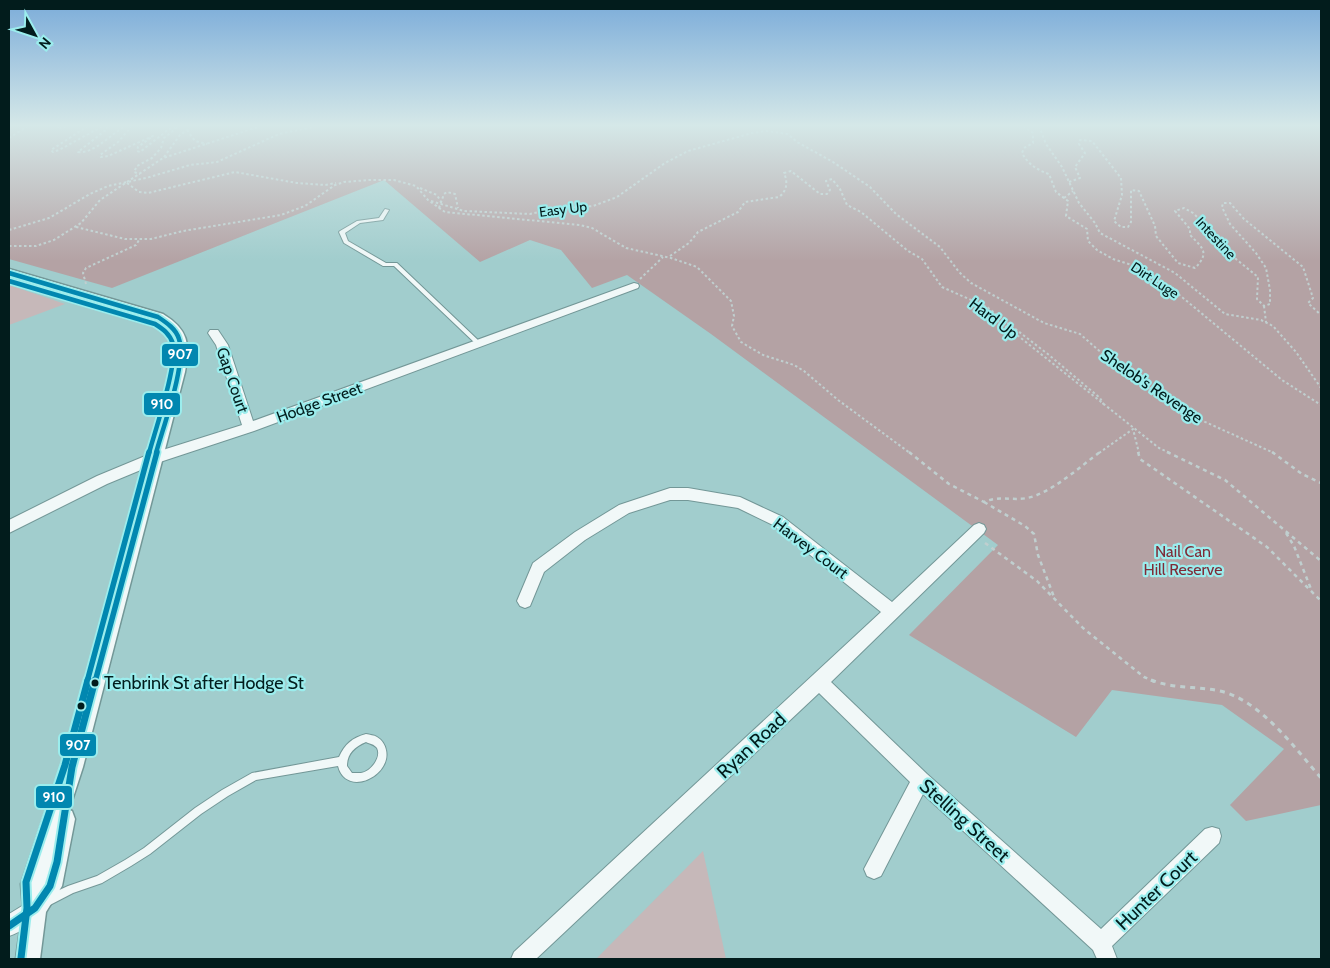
<svg xmlns="http://www.w3.org/2000/svg" width="1330" height="968" font-family="Cabin,sans-serif">
<style>
.green{fill:#c6b8b9}
.forest{fill:#b4a2a4}
.lines{fill:none;stroke-linecap:round;stroke-linejoin:round}
.service-casing{stroke:#739797;stroke-width:2}
.minor-casing{stroke:#739797;stroke-width:2}
.tertiary-casing{stroke:#739797;stroke-width:3}
.path-far2{stroke:#c0cfcf;stroke-width:2;stroke-dasharray:2.5 2.5;stroke-linecap:butt}
.path-far1{stroke:#c0cfcf;stroke-width:2.5;stroke-dasharray:4 4;stroke-linecap:butt}
.path{stroke:#c0cfcf;stroke-width:3;stroke-dasharray:5 5;stroke-linecap:butt}
.service{fill:#f1f8f8;fill-rule:evenodd}
.minor{fill:#f1f8f8;fill-rule:evenodd}
.tertiary{fill:#f1f8f8;fill-rule:evenodd}
.bus-1-far2-casing{stroke:#9beded;stroke-width:8}
.bus-1-far1-casing{stroke:#9beded;stroke-width:9}
.bus-1-casing{stroke:#9beded;stroke-width:11}
.bus-2-far2-casing{stroke:#9beded;stroke-width:8}
.bus-2-far1-casing{stroke:#9beded;stroke-width:9}
.bus-2-casing{stroke:#9beded;stroke-width:11}
.bus-1-far2{stroke:#0187b0;stroke-width:4.5}
.bus-1-far1{stroke:#0187b0;stroke-width:5.5}
.bus-1{stroke:#0187b0;stroke-width:7}
.bus-2-far2{stroke:#0187b0;stroke-width:4.5}
.bus-2-far1{stroke:#0187b0;stroke-width:5.5}
.bus-2{stroke:#0187b0;stroke-width:7}
.bus-dot{fill:#021c1c;stroke:#9beded;stroke-width:2}
.labels{text-anchor:middle;stroke-width:4.5;stroke-linejoin:round;paint-order:stroke}
.far-street-label{font-size:14px;fill:#021c1c;stroke:#9beded}
.street-label{font-size:16px;fill:#021c1c;stroke:#9beded}
.park-label{font-size:16px;fill:#7f2b37;stroke:#9beded}
.near-bus-label{font-size:18px;fill:#021c1c;stroke:#9beded;text-anchor:start}
.near-street-label{font-size:19px;fill:#021c1c;stroke:#9beded}
.line-badge{stroke:#9beded;stroke-width:2}
.badge-label{font-size:14px;text-anchor:middle;font-weight:bold;fill:#fff}
</style>
<rect width="100%" height="100%" fill="#a1cdcd"/>
<g class="green">
<polygon points="9,285 65,304 9,325"/>
<polygon points="703,851 726,959 596,959"/>
</g>
<polygon class="forest" points="9,126 1321,126 1321,805 1246,821 1230,805 1284,749 1222,705 1112,690 1076,737 909,635 998,545 711,334 627,275 592,288 561,250 530,240 480,262 384,180 112,288 9,259"/>
<g class="lines">
<defs>
<g id="service">
<polygon points="385,209 389,210 383,220 360,223 345,233 348,241 386,263 397,263 480,342 480,344 476,344 394,266 383,266 344,243 339,232 340,231 357,221 379,218"/>
<path d="M366,734C370,735 374,735 377,737C382,740 385,745 386,750C392,776 346,798 338,766L256,780L228,796L201,814L150,854L131,866L102,883L73,893L46,907L42,906L41,902L42,898L68,886L97,876L125,860L144,848L195,808L222,790L252,773L339,757C345,744 352,738 366,734ZM366,742C370,744 374,744 377,748C382,758 370,772 361,773C359,773 354,773 352,773L347,766C347,754 354,747 366,742Z"/>
</g>
<g id="minor">
<polygon points="634,283 638,284 639,286 638,288 254,431 160,462 107,484 9,533 9,520 97,476 150,454 242,425 216,345 208,333 210,330 218,330 228,345 253,421"/>
<polygon points="670,488 688,488 740,497 783,517 892,602 974,525 979,523 984,525 986,529 984,533 831,682 927,774 1101,929 1205,829 1212,827 1219,829 1221,836 1219,843 1112,946 1117,959 1097,959 1093,950 923,794 881,876 874,879 867,876 864,869 910,782 819,693 536,959 511,959 514,952 881,612 773,525 738,508 688,500 670,500 629,513 585,540 544,572 530,606 525,608 520,606 517,601 533,563 575,532 619,505"/>
<path d="M35,898L42,901L45,908C40,920 21,932 9,936V914Z"/>
</g>
<path id="tertiary" d="M9,269L163,314C189,330 190,344 185,372L83,767L69,810L72,811L75,819L62,886L46,912L40,959H16L23,908L21,884L61,767L171,372C176,346 178,335 153,320L9,277Z"/>
</defs>
<use href="#service" class="service-casing"/>
<use href="#minor" class="minor-casing"/>
<use href="#tertiary" class="tertiary-casing"/>
<g class="path-far2">
<polyline points="59,126 57,128 74,126"/>
<polyline points="88,126 51,150 53,152 59,150 103,126"/>
<path d="M107,126V129L78,152C95,154 111,133 126,126"/>
<polyline points="132,126 118,142 100,155 101,157 108,156 153,136 138,147 137,151 140,152 169,129 178,127 164,138 161,148 152,158 137,166 134,172 140,174"/>
<path d="M1023,126L1033,133V143L1024,148L1022,153C1028,164 1037,170 1049,174L1056,192L1068,201L1066,216L1087,229L1088,241L1097,250L1113,259L1135,266L1177,293L1282,380L1321,405"/>
<polyline points="1039,126 1046,144 1062,167 1079,203 1095,223 1100,233 1175,273 1225,314 1261,320 1273,326 1296,352 1321,388"/>
<polyline points="187,130 195,141 207,144"/>
<polyline points="9,138 28,126"/>
<polyline points="164,157 180,135 193,126"/>
<path d="M1069,182L1080,178L1075,167L1085,153L1079,144L1080,140L1092,141L1121,178L1122,195L1114,221L1121,227H1128L1131,222V190L1139,191L1155,226L1156,236L1178,263L1195,268C1210,253 1203,248 1190,235V229L1175,211L1184,208L1193,213L1227,245L1231,255L1258,277L1257,299L1264,306L1270,304V290L1266,268L1256,253L1230,224L1222,207L1223,203H1230L1244,219L1303,267L1313,298L1308,303L1321,315"/>
<polyline points="127,183 139,192 148,193 235,172 297,183 325,185 336,183"/>
<polyline points="420,188 437,195 441,202"/>
<polyline points="1064,198 1073,191"/>
<polyline points="431,201 464,211 530,214 554,209 593,206 617,197 665,163 688,151 752,133 767,131 788,134 797,142 833,162 870,187 896,214 940,247 959,272 971,283 1044,323 1080,334 1112,362 1140,377 1151,389 1185,405 1203,421 1274,453"/>
<polyline points="439,208 444,194 447,192 455,194 458,208"/>
<polyline points="76,227 125,239 151,239 183,231 281,215 305,206 335,185 344,182 369,180 394,180 416,186 428,200 445,212 580,225 592,228 626,248 671,258 697,267 731,301 734,316 732,326 741,342 763,355 794,365 804,371 838,400 910,453"/>
<polyline points="9,230 49,218 90,194 108,186 146,178 190,165 217,162 279,134 319,126"/>
<polyline points="9,246 36,246 54,240 81,223 100,200 163,158 261,126"/>
<path d="M670,256L689,243L698,232L738,212L745,202L779,197C787,191 788,182 784,173L791,171L820,194H827L830,190L826,181L832,179L840,189L847,205L861,212L908,251L922,259L942,287L987,307L1049,355L1100,398L1104,405"/>
<polyline points="640,279 663,257"/>
<polyline points="86,284 83,273 86,268 136,245 139,240"/>
<polyline points="974,302 976,306 1012,331 1159,448 1170,453"/>
<polyline points="1264,306 1266,322"/>
<polyline points="1099,453 1133,429 1139,453"/>
</g>
<g class="path-far1">
<path d="M909,452L949,484L984,502C1000,495 1011,501 1027,498C1050,494 1081,466 1100,452"/>
<polyline points="1138,452 1140,459 1267,547 1321,601"/>
<polyline points="1167,452 1225,480 1321,561"/>
<polyline points="1272,452 1302,474 1321,483"/>
<polyline points="984,502 1025,526 1034,534 1038,555 1054,597"/>
<polyline points="1286,533 1294,546 1311,589"/>
<polyline points="985,543 1037,581 1083,628 1144,677 1155,682"/>
</g>
<path class="path" d="M1151,680C1174,689 1197,686 1220,691C1260,700 1295,748 1321,778"/>
<use href="#service" class="service"/>
<use href="#minor" class="minor"/>
<use href="#tertiary" class="tertiary"/>
<defs>
<path id="bus-1-far2" d="M9,273L158,317C167,323 176,329 179,339C187,363 163,427 156,453"/>
<polyline id="bus-1-far1" points="95,682 157,452"/>
<polyline id="bus-1" points="9,926 35,908 50,886 57,862 72,767 95,680"/>
<path id="bus-2-far2" d="M9,281L155,324C163,329 170,334 173,344C178,363 155,431 149,453"/>
<polyline id="bus-2-far1" points="87,682 149,452"/>
<polyline id="bus-2" points="21,958 27,908 26,882 65,765 88,680"/>
</defs>
<use href="#bus-1-far2" class="bus-1-far2-casing"/>
<use href="#bus-1-far1" class="bus-1-far1-casing"/>
<use href="#bus-1" class="bus-1-casing"/>
<use href="#bus-2-far2" class="bus-2-far2-casing"/>
<use href="#bus-2-far1" class="bus-2-far1-casing"/>
<use href="#bus-2" class="bus-2-casing"/>
<use href="#bus-1-far2" class="bus-1-far2"/>
<use href="#bus-1-far1" class="bus-1-far1"/>
<use href="#bus-1" class="bus-1"/>
<use href="#bus-2-far2" class="bus-2-far2"/>
<use href="#bus-2-far1" class="bus-2-far1"/>
<use href="#bus-2" class="bus-2"/>
</g>
<linearGradient id="sky" x2="0" y2="1"><stop stop-color="#7bacd9"/><stop offset="0.48" stop-color="#d5e8e8"/><stop offset="1" stop-color="#d5e8e8" stop-opacity="0"/></linearGradient>
<rect width="1330" height="261" fill="url(#sky)"/>
<g class="bus-dot">
<circle cx="95" cy="683" r="4.5"/>
<circle cx="81" cy="706" r="4.5"/>
</g>
<g class="labels">
<g class="far-street-label">
<text transform="translate(563 209) rotate(-7)" y="5">Easy Up</text>
<text transform="translate(1216 238) rotate(47)" y="5">Intestine</text>
<text transform="translate(1155 280) rotate(33)" y="5">Dirt Luge</text>
</g>
<g class="street-label">
<text transform="translate(994 318) rotate(37)" y="6">Hard Up</text>
<text transform="translate(233 380) rotate(71)" y="6">Gap Court</text>
<text transform="translate(1152 386) rotate(34)" y="6">Shelob's Revenge</text>
<text transform="translate(319 402) rotate(-20)" y="6">Hodge Street</text>
<text transform="translate(811 548) rotate(37)" y="6">Harvey Court</text>
</g>
<g class="park-label">
<text x="1183" y="557">Nail Can<tspan x="1183" dy="18">Hill Reserve</tspan></text>
</g>
<g class="near-bus-label">
<text x="104" y="689">Tenbrink St after Hodge St</text>
</g>
<g class="near-street-label">
<text transform="translate(751 745) rotate(-43)" y="7">Ryan Road</text>
<text transform="translate(965 820) rotate(42)" y="7">Stelling Street</text>
<text transform="translate(1156 890) rotate(-44)" y="7">Hunter Court</text>
</g>
</g>
<g class="line-badge">
<rect x="161" y="343" width="38" height="24" rx="5" fill="#0187b0"/>
<rect x="143" y="392" width="38" height="24" rx="5" fill="#0187b0"/>
<rect x="59" y="733" width="38" height="24" rx="5" fill="#0187b0"/>
<rect x="35" y="785" width="38" height="24" rx="5" fill="#0187b0"/>
</g>
<g class="badge-label">
<text x="180" y="359">907</text>
<text x="162" y="409">910</text>
<text x="78" y="750">907</text>
<text x="54" y="802">910</text>
</g>
<rect width="1330" height="968" fill="none" stroke="#021c1c" stroke-width="20"/>
<g transform="translate(35 35) rotate(130)" stroke="#9beded" stroke-width="4" paint-order="stroke">
<path d="M0-4L9 19L0 12L-9 19Z" fill="#021c1c"/>
<text y="-8" font-size="14" font-weight="bold" text-anchor="middle" fill="#021c1c">N</text>
</g>
</svg>
